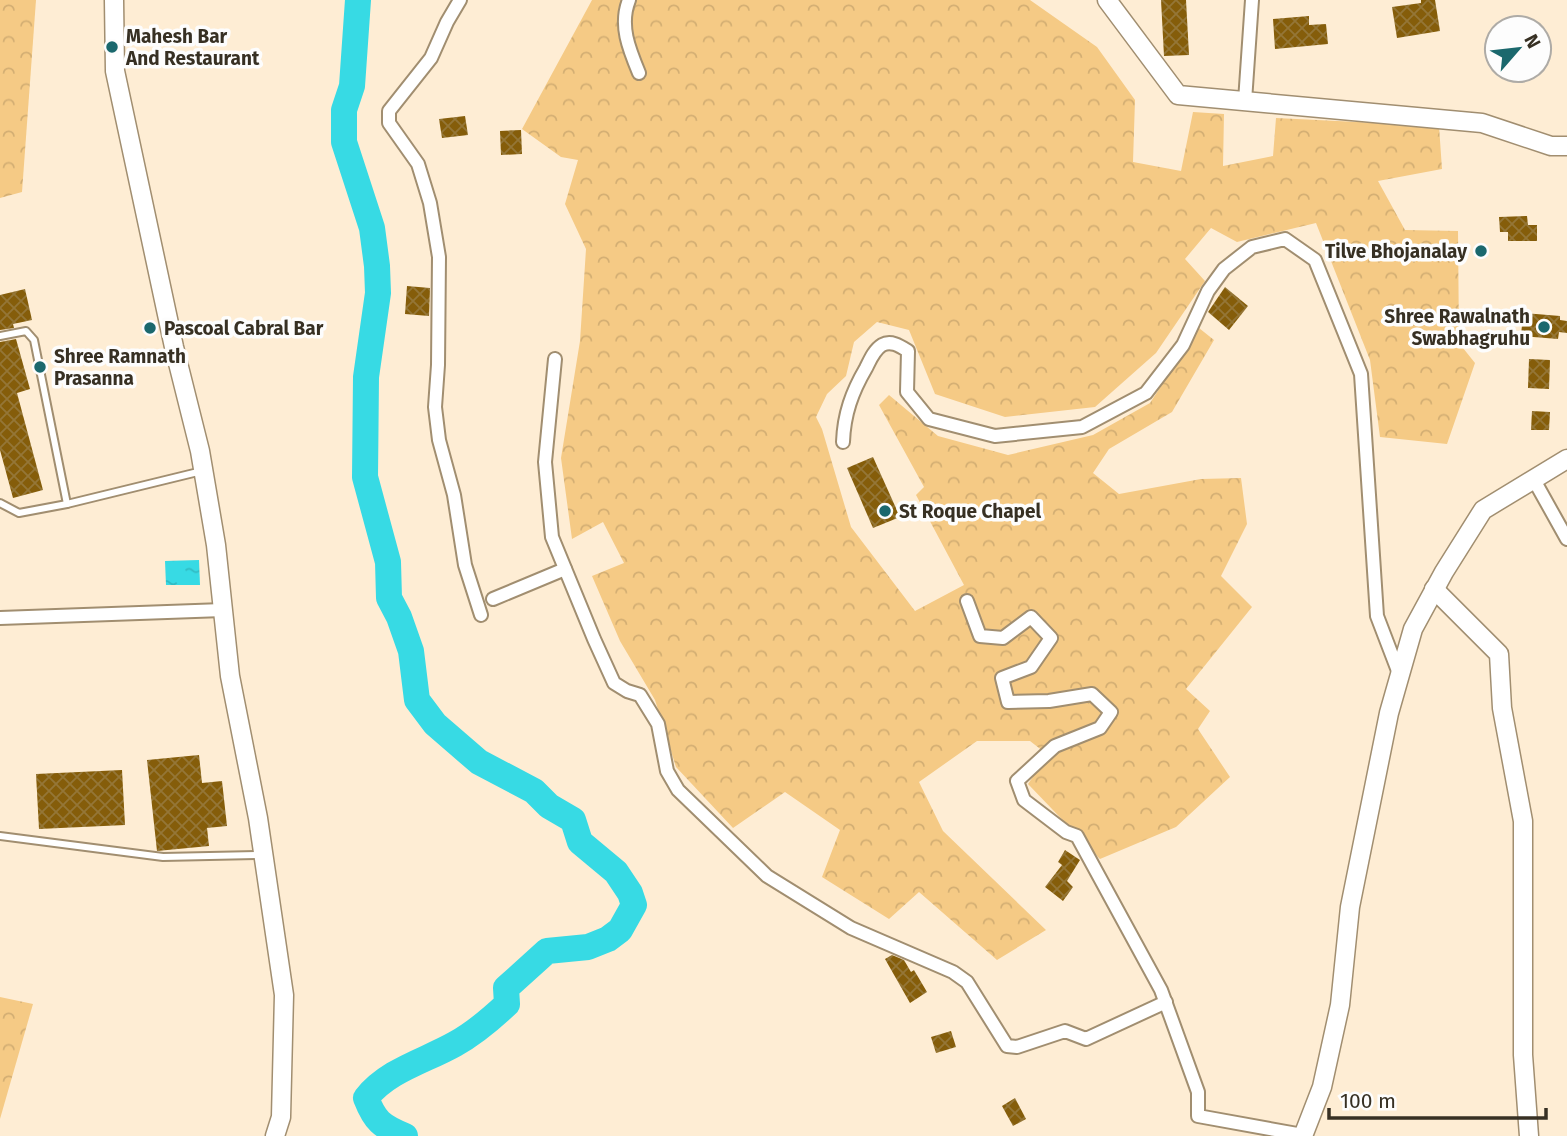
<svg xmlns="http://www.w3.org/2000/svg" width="1567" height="1136" font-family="'Fira Sans',sans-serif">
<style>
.forest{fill:url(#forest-crowns)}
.water{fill:url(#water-ripples)}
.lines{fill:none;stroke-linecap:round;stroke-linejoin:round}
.river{stroke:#37dae4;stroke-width:26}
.building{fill:url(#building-cross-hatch)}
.lane-casing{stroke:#a18e70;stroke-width:10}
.street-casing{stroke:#a18e70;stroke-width:16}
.secondary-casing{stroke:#a18e70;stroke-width:21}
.lane{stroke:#fff;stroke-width:6}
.street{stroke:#fff;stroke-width:12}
.secondary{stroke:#fff;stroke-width:18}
.poi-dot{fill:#1b686d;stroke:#fdfdfd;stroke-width:2.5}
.labels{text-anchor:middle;stroke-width:7;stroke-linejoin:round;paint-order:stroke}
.poi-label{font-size:19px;font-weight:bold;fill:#373023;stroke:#fdfdfd;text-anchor:start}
</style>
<defs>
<pattern id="forest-crowns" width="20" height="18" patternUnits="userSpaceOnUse" patternTransform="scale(1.75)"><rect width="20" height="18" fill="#f5ca85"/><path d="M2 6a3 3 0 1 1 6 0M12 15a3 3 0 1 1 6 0" fill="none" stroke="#d3ae73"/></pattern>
<pattern id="water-ripples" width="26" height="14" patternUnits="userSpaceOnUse" patternTransform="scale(1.75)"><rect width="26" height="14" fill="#37dae4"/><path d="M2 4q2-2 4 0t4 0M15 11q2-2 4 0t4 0" fill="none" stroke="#31bbc3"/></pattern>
<pattern id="building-cross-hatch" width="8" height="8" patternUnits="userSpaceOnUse" patternTransform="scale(1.75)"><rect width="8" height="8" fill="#855d0a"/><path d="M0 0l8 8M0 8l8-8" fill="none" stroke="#947637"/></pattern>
</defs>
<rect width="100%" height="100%" fill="#feedd4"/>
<g class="forest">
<polygon points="0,0 36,0 22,192 0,198"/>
<polygon points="592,0 1030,0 1097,47 1135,100 1133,162 1181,171 1193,112 1224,114 1223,166 1273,156 1276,118 1439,126 1442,169 1378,181 1405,230 1458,231 1459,343 1475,363 1447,444 1380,437 1370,360 1316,223 1237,242 1211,228 1185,259 1205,281 1156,353 1095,407 1005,417 935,394 909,330 877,322 854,342 846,376 827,394 816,417 822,429 851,527 915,611 964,585 916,495 924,487 879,405 889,395 938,436 1008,455 1093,435 1150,403 1199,328 1214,340 1172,412 1109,449 1093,473 1119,494 1201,479 1241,478 1247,524 1221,576 1252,607 1186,689 1210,711 1198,729 1230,777 1176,827 1100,859 1028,784 1048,755 1030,741 977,741 919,782 943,831 1046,930 997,960 919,892 889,919 822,877 840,830 785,792 733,828 676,767 655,700 620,641 592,576 624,563 603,522 572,539 561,458 580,341 586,249 565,204 578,160 561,157 522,129"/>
<polygon points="0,997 33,1004 0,1119"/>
</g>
<polygon class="water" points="199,560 200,585 166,585 165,561"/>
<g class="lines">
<path class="river" d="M358,0L352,86L344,110V142L372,228L377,266L378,293L366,377L365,477L388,562L389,598L399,617L411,651L417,700L435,724L479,762L534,791L549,806L573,820L580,842L616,872L630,893L634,905L620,930L608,939L588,947L547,951L506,988L507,1004C490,1020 475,1033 455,1044C425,1061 388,1070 366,1098C375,1121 381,1126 405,1136"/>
</g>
<g class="building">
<polygon points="1161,0 1186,0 1189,55 1164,56"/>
<polygon points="1421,0 1435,0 1440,31 1397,38 1392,7 1421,3"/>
<polygon points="1309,16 1309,25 1326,24 1328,44 1275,49 1273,19"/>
<polygon points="465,116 468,135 442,138 439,119"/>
<polygon points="521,130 522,154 501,155 500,131"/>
<polygon points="1527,216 1528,225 1537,225 1537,241 1508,241 1508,232 1500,232 1499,217"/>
<polygon points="407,286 430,288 429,316 405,314"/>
<polygon points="1225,287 1248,306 1229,330 1208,312"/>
<polygon points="25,289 32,320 13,324 14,328 0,330 0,295"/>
<polygon points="1523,313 1560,316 1560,320 1567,321 1567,333 1559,332 1558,339 1521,336"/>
<polygon points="16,339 30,389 17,393 43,490 13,498 0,450 0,342"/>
<polygon points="1529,359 1550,360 1549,389 1528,388"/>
<polygon points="1532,411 1550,412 1549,430 1531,430"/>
<polygon points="873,457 900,517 873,528 847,468"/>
<polygon points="199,755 202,783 222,781 227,826 207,828 209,846 157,851 147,760"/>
<polygon points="122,770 125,825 39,829 36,774"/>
<polygon points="1065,850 1080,860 1067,881 1073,887 1063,901 1045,887 1062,865 1058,862"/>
<polygon points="892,955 904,960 911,972 914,970 927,992 910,1003 885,959"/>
<polygon points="951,1031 956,1047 936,1053 931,1037"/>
<polygon points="1015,1098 1026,1119 1013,1126 1002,1106"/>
</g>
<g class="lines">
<defs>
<g id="lane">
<polyline points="0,336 26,331 34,340 67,504"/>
<polyline points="0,503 19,513 67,504 202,471"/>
<polyline points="0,836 163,857 262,855"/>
</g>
<g id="street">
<polyline points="460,0 447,22 431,58 389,111 389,123 418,164 430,203 439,257 438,365 435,407 439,440 454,495 465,565 481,615"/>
<path d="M629,0C619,25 629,49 639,73"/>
<polyline points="1245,101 1252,0"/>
<polyline points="555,359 545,462 552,537 594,639 614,683 627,691 640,695 658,724 667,771 678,790 767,876 851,928 953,972 967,982 1007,1046 1017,1047 1065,1031 1086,1039 1166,1002"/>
<path d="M843,442C844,414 852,392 866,368C870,360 874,350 882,345C891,340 900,346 908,351L907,392L929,419L995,436L1082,427L1146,393L1183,345L1208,291L1224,269L1252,247L1285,239L1315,260L1361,374L1377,616L1400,676"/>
<polyline points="1534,480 1567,539"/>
<polyline points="493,599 565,569"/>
<polyline points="967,601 980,636 1003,638 1031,617 1051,638 1031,667 1002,678 1008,702 1049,701 1092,694 1111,712 1100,728 1055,746 1017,781 1024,800 1066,832 1077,836 1161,990 1198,1092 1198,1116 1303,1135"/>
<polyline points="0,618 223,610"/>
</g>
<g id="secondary">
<polyline points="114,0 115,71 174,347 200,451 216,545 230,676 258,818 284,995 281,1117 275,1136"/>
<polyline points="1107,0 1178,95 1482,123 1551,146 1567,146"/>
<polyline points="1434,589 1499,654 1502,708 1523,821 1523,1055 1529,1136"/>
<polyline points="1303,1136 1322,1087 1340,1005 1350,907 1389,713 1413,629 1444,572 1483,510 1567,459"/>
</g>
</defs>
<use href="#lane" class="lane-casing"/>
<use href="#street" class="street-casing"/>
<use href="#secondary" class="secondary-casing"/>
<use href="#lane" class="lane"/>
<use href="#street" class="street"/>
<use href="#secondary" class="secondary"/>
</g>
<g class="poi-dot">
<circle cx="112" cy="47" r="7"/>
<circle cx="1481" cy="251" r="7"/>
<circle cx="1544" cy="327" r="7"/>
<circle cx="150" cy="328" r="7"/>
<circle cx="40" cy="367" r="7"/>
<circle cx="885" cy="511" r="7"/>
</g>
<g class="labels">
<g class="poi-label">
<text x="126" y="43">Mahesh Bar<tspan x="126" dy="22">And Restaurant</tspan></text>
<text x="1467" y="258" text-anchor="end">Tilve Bhojanalay</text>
<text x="1530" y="323" text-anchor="end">Shree Rawalnath<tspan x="1530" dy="22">Swabhagruhu</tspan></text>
<text x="164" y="335">Pascoal Cabral Bar</text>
<text x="54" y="363">Shree Ramnath<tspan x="54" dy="22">Prasanna</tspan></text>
<text x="899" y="518">St Roque Chapel</text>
</g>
</g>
<g transform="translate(1518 49) rotate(62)"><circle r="33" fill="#fdfdfd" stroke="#aeaba6" stroke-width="2"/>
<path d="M0-5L12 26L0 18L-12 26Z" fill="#1b686d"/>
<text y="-10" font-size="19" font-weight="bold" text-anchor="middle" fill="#373023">N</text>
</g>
<path d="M1329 1108v10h217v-10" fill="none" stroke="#373023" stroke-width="3.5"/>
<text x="1340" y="1108" font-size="21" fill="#373023" stroke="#fdfdfd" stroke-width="5" paint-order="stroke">100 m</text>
</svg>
